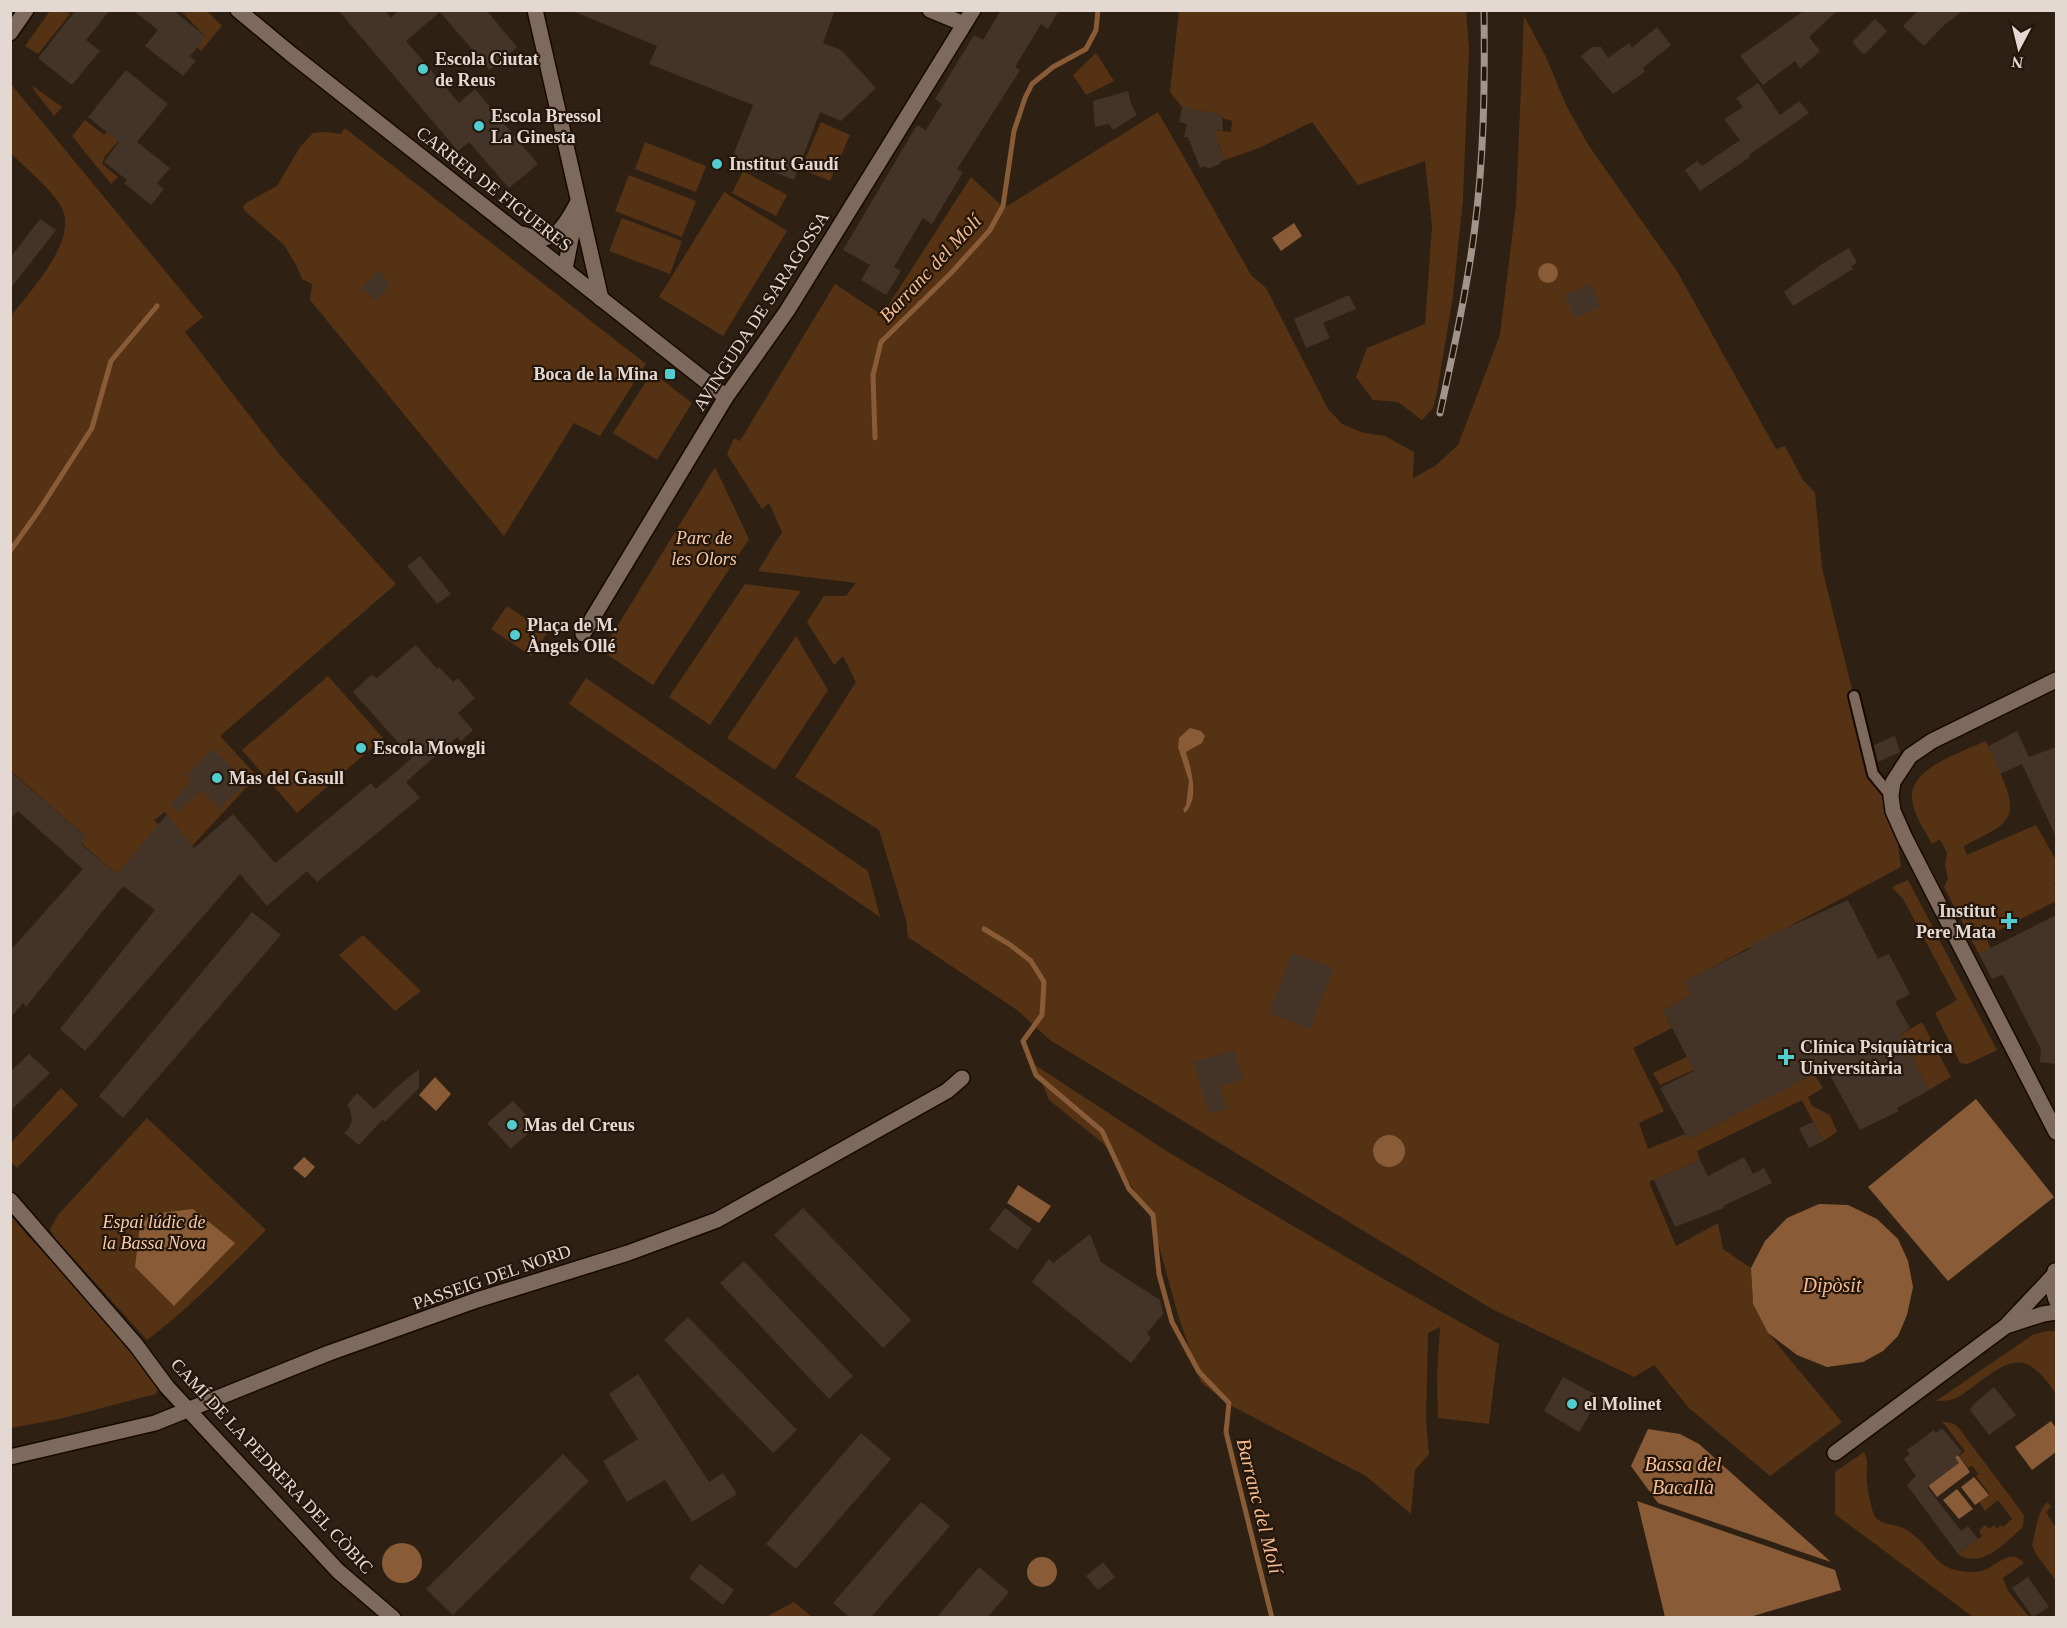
<svg xmlns="http://www.w3.org/2000/svg" width="2067" height="1628" font-family="'Times New Roman',serif">
<style>
.green{fill:#553214}
.water{fill:#895c37}
.lines{fill:none;stroke-linecap:round;stroke-linejoin:round}
.stream{stroke:#895c37;stroke-width:5}
.building{fill:#443427}
.lane-casing{stroke:#170901;stroke-width:14}
.street-casing{stroke:#170901;stroke-width:18}
.secondary-casing{stroke:#170901;stroke-width:18}
.lane{stroke:#7d6a5d;stroke-width:10}
.street{stroke:#7d6a5d;stroke-width:15}
.secondary{stroke:#7d6a5d;stroke-width:15}
.rail-casing{stroke:#a0948b;stroke-width:7}
.rail{stroke:#25160b;stroke-width:4.5;stroke-dasharray:14;stroke-linecap:butt}
.poi-dot{fill:#52cdcf;stroke:#25160b;stroke-width:2}
.labels{text-anchor:middle;stroke-width:4.5;stroke-linejoin:round;paint-order:stroke}
.poi-label{font-size:18px;font-weight:bold;fill:#e4d9d2;stroke:#25160b;text-anchor:start}
.street-label{font-size:18px;fill:#e4d9d2;stroke:#25160b}
.park-label{font-size:18px;font-style:italic;fill:#f8ccac;stroke:#25160b}
.water-label{font-size:20px;font-style:italic;fill:#f6bc91;stroke:#25160b}
</style>
<rect width="100%" height="100%" fill="#2f2014"/>
<g class="green">
<polygon points="50,11 68,11 67,12 70,14 38,54 25,46"/>
<polygon points="181,11 207,11 222,26 201,51 197,47 205,36"/>
<polygon points="1179,11 1466,11 1469,48 1463,199 1453,296 1437,392 1433,408 1422,420 1398,402 1373,400 1356,377 1367,348 1425,324 1432,226 1425,161 1358,185 1312,122 1259,148 1225,160 1219,144 1210,141 1213,130 1231,132 1232,121 1223,118 1222,115 1182,107 1170,92"/>
<polygon points="1524,16 1546,57 1566,105 1589,146 1677,271 1776,449 1785,446 1803,480 1815,492 1822,568 1873,774 1891,796 1901,867 1686,981 1692,995 1663,1010 1672,1028 1633,1048 1664,1111 1639,1123 1648,1149 1685,1134 1688,1139 1814,1074 1823,1088 1808,1097 1812,1106 1830,1115 1837,1132 1823,1141 1802,1100 1697,1151 1700,1160 1649,1182 1676,1246 1718,1223 1723,1249 1751,1268 1753,1304 1768,1333 1842,1422 1770,1476 1689,1408 1654,1365 1634,1377 1492,1309 1050,1040 1017,1010 908,937 906,920 879,830 795,777 856,682 843,656 834,665 807,622 824,596 846,596 856,583 758,571 782,532 769,503 762,509 727,454 734,438 740,441 835,284 882,315 971,177 1004,208 1158,112 1251,275 1266,288 1328,409 1342,424 1364,433 1385,436 1414,452 1413,478 1435,466 1458,445 1500,335 1516,205"/>
<polygon points="1096,53 1114,81 1086,95 1073,75"/>
<path d="M10,83L203,317L185,332L280,455L396,584L220,736L257,776L192,846L165,812L154,820L159,825L117,874L81,843L86,837L11,771V316C30,291 78,241 62,208C53,190 25,168 11,153Z"/>
<polygon points="33,86 62,107 54,116 34,90"/>
<polygon points="85,120 104,135 107,132 120,139 105,156 102,164 118,177 111,184 72,136"/>
<polygon points="821,122 850,135 830,181 801,169"/>
<polygon points="344,129 346,129 646,364 600,436 574,423 504,536 310,300 312,284 302,279 296,265 284,245 245,211 243,207 246,203 277,186 300,147 313,133 324,132 341,134"/>
<polygon points="645,142 706,166 696,192 635,169"/>
<polygon points="743,171 787,195 776,216 732,193"/>
<polygon points="629,175 696,201 682,237 615,211"/>
<polygon points="724,192 787,231 723,336 659,297"/>
<polygon points="622,218 682,241 670,274 609,251"/>
<polygon points="652,372 692,403 657,460 613,433"/>
<polygon points="715,467 749,539 653,685 602,651"/>
<polygon points="745,584 801,591 710,725 669,697"/>
<polygon points="507,606 547,633 531,656 491,629"/>
<polygon points="796,636 828,690 775,770 727,738"/>
<polygon points="328,676 383,738 297,813 242,750"/>
<polygon points="586,678 868,871 880,917 569,704"/>
<path d="M1985,741C1993,751 1996,764 2001,775C2023,823 2003,825 1964,846L1967,855L2036,825L2056,860V881L2054,883L2056,887V901L1986,937L1991,949L1979,954L1944,887L1948,879L1945,865L1947,853L1940,839L1932,844C1925,830 1912,813 1912,797C1911,767 1963,752 1985,741Z"/>
<polygon points="1908,880 1997,1050 1968,1064 1960,1063 1935,1013 1957,1000 1903,899 1892,887"/>
<polygon points="363,935 421,991 395,1011 339,955"/>
<polygon points="1922,1022 1951,1077 1929,1090 1900,1035"/>
<polygon points="1707,1047 1714,1061 1660,1085 1653,1073"/>
<polygon points="1035,1065 1168,1152 1380,1277 1499,1344 1489,1424 1438,1418 1437,1374 1440,1327 1428,1333 1426,1422 1429,1454 1415,1470 1411,1514 1366,1476 1228,1404 1201,1382 1178,1315 1152,1220 1115,1159 1104,1144 1049,1100"/>
<polygon points="61,1088 78,1105 17,1168 11,1162 11,1143"/>
<path d="M147,1118L266,1230C228,1269 190,1307 147,1340L54,1237L50,1229L58,1215Z"/>
<polygon points="10,1215 28,1236 103,1315 160,1385 156,1394 59,1419 11,1428"/>
<path d="M2047,1331H2056V1394C2027,1350 2012,1357 1974,1386C1967,1391 1959,1398 1950,1400C1946,1401 1940,1401 1936,1401L2034,1334Z"/>
<path d="M1942,1421L1954,1424L1958,1427L2024,1515L2023,1527C2006,1542 1982,1570 1958,1554L1982,1536L1979,1531L1985,1525L1989,1529L1994,1525L1997,1529L2001,1525L2003,1527L2012,1519L1998,1500L1985,1511L1979,1502L1990,1494L1976,1476L1979,1474L1972,1466L1968,1468L1959,1456L1965,1451Z"/>
<path d="M1864,1452C1870,1461 1865,1473 1867,1483C1868,1493 1871,1507 1874,1515C1879,1525 1894,1524 1903,1528C1935,1544 1930,1573 1975,1572C1994,1572 2008,1545 2024,1563L2003,1578L2008,1591L2029,1617H1973L1835,1514V1472Z"/>
<path d="M2048,1502L2051,1507L2046,1512L2056,1528V1581L2036,1554L2032,1545C2036,1532 2037,1510 2048,1502Z"/>
<polygon points="794,1602 812,1617 766,1617"/>
</g>
<g class="water">
<polygon points="1294,223 1302,236 1281,251 1272,238"/>
<circle cx="1548" cy="273" r="10"/>
<path d="M1190,728L1201,731L1205,736L1202,743L1186,752C1191,769 1200,798 1185,813L1183,809L1186,806L1189,781L1178,747L1179,738Z"/>
<polygon points="435,1077 451,1094 436,1111 419,1095"/>
<polygon points="1976,1099 2054,1197 1948,1281 1868,1187"/>
<circle cx="1389" cy="1151" r="16"/>
<polygon points="304,1157 315,1167 305,1178 293,1168"/>
<polygon points="1018,1185 1051,1206 1039,1223 1007,1203"/>
<polygon points="1819,1204 1848,1205 1877,1219 1898,1239 1908,1261 1913,1287 1907,1315 1898,1336 1883,1351 1863,1362 1827,1367 1797,1355 1768,1333 1753,1304 1751,1268 1765,1241 1787,1218"/>
<polygon points="193,1209 235,1243 174,1306 135,1267 140,1226 151,1214"/>
<polygon points="2051,1421 2056,1428 2056,1452 2032,1470 2015,1447"/>
<polygon points="1648,1429 1680,1434 1699,1444 1831,1562 1658,1503 1631,1466"/>
<polygon points="1958,1455 1970,1472 1937,1497 1924,1480"/>
<polygon points="1974,1477 1989,1495 1975,1505 1961,1487"/>
<polygon points="1957,1489 1973,1509 1959,1519 1943,1500"/>
<polygon points="1637,1501 1835,1570 1841,1590 1750,1617 1665,1617"/>
<circle cx="402" cy="1563" r="20"/>
<circle cx="1042" cy="1572" r="15"/>
</g>
<g class="lines">
<g class="stream">
<polyline points="875,438 873,375 881,342 951,273 990,230 1003,206 1014,131 1025,98 1032,84 1053,67 1086,49 1096,30 1098,10"/>
<polyline points="10,551 38,512 92,428 111,361 157,306"/>
<polyline points="984,929 1009,944 1031,961 1044,982 1042,1015 1023,1041 1036,1075 1102,1131 1129,1189 1153,1215 1159,1274 1172,1322 1199,1372 1229,1403 1226,1432 1272,1618"/>
</g>
</g>
<g class="building">
<polygon points="76,10 110,10 86,40 100,51 72,85 38,58"/>
<polygon points="133,10 173,10 206,37 190,56 196,61 183,76 145,46 158,30"/>
<polygon points="338,10 385,10 391,18 399,10 486,10 517,47 490,70 440,12 406,41 459,103 475,89 538,164 509,188 469,142 458,151"/>
<polygon points="570,10 835,10 823,43 841,50 876,88 841,121 820,112 794,180 733,156 753,105 649,64 657,46"/>
<polygon points="1001,10 1059,10 1048,29 1041,24 1015,67 1020,70 957,169 963,172 932,224 923,218 894,267 901,271 886,295 861,280 870,265 843,250 917,125 926,130 942,104 935,99 974,35 983,40"/>
<polygon points="1805,10 1838,10 1809,37 1820,51 1800,69 1795,61 1763,85 1740,56"/>
<polygon points="1919,10 1964,10 1943,26 1924,46 1903,26"/>
<polygon points="1875,19 1887,31 1864,55 1852,42"/>
<polygon points="1657,27 1671,45 1643,68 1645,72 1613,94 1581,56 1592,47 1601,47 1608,58 1629,43 1632,48"/>
<polygon points="126,70 168,104 137,142 170,168 157,183 164,189 151,205 124,183 127,180 104,162 119,142 88,117"/>
<polygon points="1758,83 1780,115 1799,101 1809,113 1749,155 1750,157 1700,191 1685,170 1697,161 1702,166 1740,140 1724,119 1743,107 1736,98"/>
<polygon points="1128,91 1131,104 1137,115 1113,130 1109,124 1095,127 1093,101"/>
<polygon points="1182,107 1222,115 1223,131 1213,130 1225,160 1220,162 1220,164 1207,169 1206,166 1200,168 1188,137 1184,137 1187,124 1179,122"/>
<polygon points="40,219 56,230 10,289 10,258"/>
<polygon points="1849,248 1857,263 1851,266 1853,269 1793,306 1784,292 1822,264"/>
<polygon points="379,271 391,285 374,301 362,287"/>
<polygon points="1591,284 1601,307 1575,318 1564,295"/>
<polygon points="1349,295 1356,309 1323,323 1330,338 1306,348 1294,319"/>
<polygon points="420,556 451,594 437,604 407,566"/>
<polygon points="416,645 437,669 439,667 453,682 458,678 475,698 458,713 473,730 461,741 457,737 406,782 420,798 317,882 307,871 267,906 240,874 85,1051 60,1029 155,910 123,886 26,1007 23,1003 10,1018 10,951 83,869 18,811 10,819 10,771 86,837 81,844 117,874 167,814 194,848 233,814 275,863 371,783 376,789 412,758 353,692 371,675 377,678"/>
<polygon points="2017,731 2029,757 2056,747 2056,837 2022,764 2000,774 1989,746"/>
<polygon points="1895,736 1900,752 1878,762 1874,745"/>
<polygon points="212,749 247,781 220,809 202,790 178,811 170,804 192,781 187,776"/>
<polygon points="1848,900 1878,959 1889,954 1910,994 1895,1002 1910,1028 1900,1035 1929,1090 1897,1108 1899,1111 1860,1130 1826,1068 1688,1139 1660,1088 1694,1071 1663,1010 1692,995 1685,981 1749,949 1750,946 1767,937"/>
<polygon points="252,912 281,935 123,1118 99,1096"/>
<polygon points="2056,915 2056,1064 2040,1062 2041,1049 2003,975 1992,979 1979,954"/>
<polygon points="1292,953 1334,968 1310,1029 1269,1013"/>
<polygon points="1234,1050 1243,1079 1220,1086 1227,1109 1209,1114 1194,1062"/>
<polygon points="29,1054 50,1073 10,1111 10,1072"/>
<polygon points="419,1069 419,1088 385,1122 383,1119 359,1145 344,1133 349,1128 352,1120 350,1110 347,1105 357,1093 374,1109 396,1088"/>
<polygon points="513,1101 536,1126 511,1149 487,1123"/>
<polygon points="1813,1122 1823,1141 1809,1148 1799,1128"/>
<polygon points="1744,1157 1753,1174 1764,1168 1772,1183 1723,1206 1724,1208 1675,1227 1654,1180 1700,1160 1708,1176"/>
<polygon points="803,1208 911,1320 883,1348 774,1235"/>
<polygon points="1005,1208 1032,1229 1017,1250 989,1229"/>
<polygon points="1090,1234 1101,1262 1160,1300 1163,1314 1147,1333 1151,1338 1131,1363 1032,1282 1049,1259 1053,1263"/>
<polygon points="744,1261 853,1376 829,1399 720,1283"/>
<polygon points="688,1317 797,1430 773,1453 664,1340"/>
<polygon points="638,1374 709,1482 723,1473 737,1494 692,1522 665,1480 627,1502 603,1461 638,1439 609,1394"/>
<polygon points="1563,1377 1600,1397 1579,1432 1544,1411"/>
<polygon points="1994,1387 2016,1415 1989,1435 1970,1410 1974,1404"/>
<polygon points="1942,1428 1962,1452 1955,1457 1959,1463 1927,1487 1961,1531 1968,1526 1978,1539 1958,1554 1907,1485 1916,1476 1904,1459 1910,1454 1907,1450 1934,1430 1936,1433"/>
<polygon points="861,1433 891,1459 796,1569 766,1544"/>
<polygon points="563,1454 589,1481 453,1615 426,1589"/>
<polygon points="921,1502 950,1526 871,1617 849,1617 833,1603"/>
<polygon points="1103,1562 1115,1577 1098,1590 1086,1576"/>
<polygon points="700,1564 734,1590 723,1605 689,1578"/>
<polygon points="979,1567 1009,1592 988,1617 937,1617"/>
<polygon points="2028,1577 2049,1607 2033,1617 2012,1588"/>
</g>
<g class="lines">
<defs>
<polyline id="lane" points="1854,696 1873,774 1891,796"/>
<g id="street">
<polyline points="238,10 291,54 726,397"/>
<polyline points="535,10 601,299"/>
<polyline points="930,10 964,24"/>
<polyline points="10,33 26,10"/>
<path d="M523,234C556,247 564,227 578,202"/>
<polyline points="565,269 576,213"/>
<polyline points="583,634 726,397 787,311 973,10"/>
<polyline points="10,1200 136,1345 167,1387 338,1571 393,1618"/>
<polyline points="2055,1271 2052,1286 2056,1300"/>
<polyline points="2009,1325 2043,1314 2056,1312"/>
<polyline points="1835,1453 2006,1326 2054,1275"/>
<polyline points="10,1457 155,1423 329,1353 477,1300 628,1253 717,1220 947,1091 962,1078"/>
</g>
<polyline id="secondary" points="2056,680 1932,741 1910,756 1893,782 1891,796 1893,811 1905,838 2056,1132"/>
</defs>
<use href="#lane" class="lane-casing"/>
<use href="#street" class="street-casing"/>
<use href="#secondary" class="secondary-casing"/>
<use href="#lane" class="lane"/>
<use href="#street" class="street"/>
<use href="#secondary" class="secondary"/>
<defs>
<path id="rail" d="M1440,413C1453,353 1466,294 1474,234C1484,160 1485,85 1484,10"/>
</defs>
<use href="#rail" class="rail-casing"/>
<use href="#rail" class="rail"/>
</g>
<g class="poi-dot">
<circle cx="423" cy="69" r="6"/>
<circle cx="479" cy="126" r="6"/>
<circle cx="717" cy="164" r="6"/>
<rect x="664" y="368" width="12" height="12" rx="3"/>
<circle cx="515" cy="635" r="6"/>
<circle cx="361" cy="748" r="6"/>
<circle cx="217" cy="778" r="6"/>
<path d="M2006 912h6v6h6v6h-6v6h-6v-6h-6v-6h6z"/>
<path d="M1783 1048h6v6h6v6h-6v6h-6v-6h-6v-6h6z"/>
<circle cx="512" cy="1125" r="6"/>
<circle cx="1572" cy="1404" r="6"/>
</g>
<g class="labels">
<g class="poi-label">
<text x="435" y="65">Escola Ciutat<tspan x="435" dy="21">de Reus</tspan></text>
<text x="491" y="122">Escola Bressol<tspan x="491" dy="21">La Ginesta</tspan></text>
<text x="729" y="170">Institut Gaudí</text>
<text x="658" y="380" text-anchor="end">Boca de la Mina</text>
<text x="527" y="631">Plaça de M.<tspan x="527" dy="21">Àngels Ollé</tspan></text>
<text x="373" y="754">Escola Mowgli</text>
<text x="229" y="784">Mas del Gasull</text>
<text x="1996" y="917" text-anchor="end">Institut<tspan x="1996" dy="21">Pere Mata</tspan></text>
<text x="1800" y="1053">Clínica Psiquiàtrica<tspan x="1800" dy="21">Universitària</tspan></text>
<text x="524" y="1131">Mas del Creus</text>
<text x="1584" y="1410">el Molinet</text>
</g>
<g class="street-label">
<text transform="translate(494 189) rotate(38)" y="6">CARRER DE FIGUERES</text>
<text transform="translate(761 311) rotate(-57)" y="6">AVINGUDA DE SARAGOSSA</text>
<text transform="translate(492 1277) rotate(-19)" y="6">PASSEIG DEL NORD</text>
<text transform="translate(272 1466) rotate(47)" y="6">CAMÍ DE LA PEDRERA DEL CÒBIC</text>
</g>
<g class="park-label">
<text x="704" y="544">Parc de<tspan x="704" dy="21">les Olors</tspan></text>
<text x="154" y="1228">Espai lúdic de<tspan x="154" dy="21">la Bassa Nova</tspan></text>
</g>
<g class="water-label">
<text transform="translate(930 268) rotate(-47)" y="7">Barranc del Molí</text>
<text x="1832" y="1292">Dipòsit</text>
<text x="1683" y="1471">Bassa del<tspan x="1683" dy="23">Bacallà</tspan></text>
<text transform="translate(1260 1506) rotate(76)" y="7">Barranc del Molí</text>
</g>
</g>
<rect width="2067" height="1628" fill="none" stroke="#e4d9d2" stroke-width="24"/>
<g transform="translate(2019 48) rotate(187)" stroke="#25160b" stroke-width="4.5" paint-order="stroke">
<path d="M0-4.5L10 22L0 15L-10 22Z" fill="#e4d9d2"/>
<text y="-9" font-size="16" font-weight="bold" text-anchor="middle" fill="#e4d9d2">N</text>
</g>
</svg>
